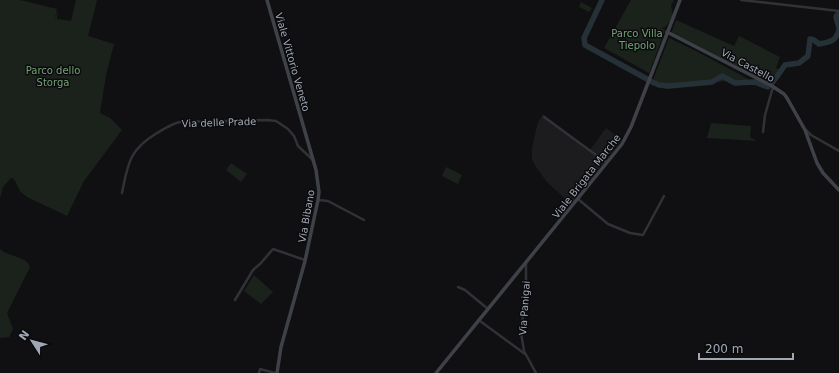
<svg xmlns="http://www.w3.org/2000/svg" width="839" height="373" font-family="'DejaVu Sans',sans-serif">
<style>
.built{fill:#1c1c1f}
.green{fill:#1a221b}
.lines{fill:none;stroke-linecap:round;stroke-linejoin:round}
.river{stroke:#263037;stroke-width:5.5}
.street{stroke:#313237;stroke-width:2.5}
.secondary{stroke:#3f4148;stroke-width:3.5}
.labels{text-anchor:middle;stroke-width:3;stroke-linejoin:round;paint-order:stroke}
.park-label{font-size:10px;fill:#75a177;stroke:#0b0b0d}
.street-label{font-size:10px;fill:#a0a7b4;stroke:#0b0b0d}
</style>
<rect width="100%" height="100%" fill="#101012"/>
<polygon class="built" points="543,114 590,150 606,128 622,140 571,204 547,182 536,167 532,159 532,147 538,122"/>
<g class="green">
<polygon points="0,0 20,0 57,9 55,19 58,10 57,19 71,21 76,0 97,0 88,36 114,44 106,75 100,113 110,118 122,130 84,181 67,216 27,197 20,191 14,179 11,178 3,187 0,198"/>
<polygon points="631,0 674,0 671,6 673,15 668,24 665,27 662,28 665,30 649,73 604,48"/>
<polygon points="581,2 592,8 589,12 579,7"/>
<polygon points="676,20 734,46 739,36 780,57 776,68 783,71 773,87 671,34"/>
<polygon points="669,38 696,51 767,89 754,85 725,81 666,89 651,85"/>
<polygon points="225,121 242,124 204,125 204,123"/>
<polygon points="711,123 751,126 750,137 757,141 707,138"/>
<polygon points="231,163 247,174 241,182 226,170"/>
<polygon points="446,167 462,175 458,184 442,176"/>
<path d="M0,249C8,257 27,256 30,267L7,313L13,329L9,337L0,338Z"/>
<polygon points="254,275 273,292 261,304 244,291"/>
</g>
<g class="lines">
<g class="river">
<polyline points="602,0 584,38 585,45 647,79"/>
<polyline points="839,14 837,15 836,17 839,28"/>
<path d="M650,81L659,85L669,86L712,82L722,76L735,83L755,82L768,87L776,78L785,65L799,63L808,56L810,39L814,40L819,44C829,42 836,42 839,30"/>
</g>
<g class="street">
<polyline points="741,0 839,11"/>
<polyline points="544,117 607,163"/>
<polyline points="806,130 811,135 839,151"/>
<polyline points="763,132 765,115 773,87"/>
<path d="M122,193C128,163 129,150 157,133C164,129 171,124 180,122L267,120L276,121L288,129L294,136L298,146L314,161"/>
<polyline points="578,199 608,224 630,233 643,235 664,196"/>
<polyline points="318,200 328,201 364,220"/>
<polyline points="526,263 526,291 521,333 524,351 536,373"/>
<polyline points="458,287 465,290 488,309"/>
<polyline points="235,300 253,270 261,263 273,249 305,260"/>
<polyline points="480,321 525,354"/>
<polyline points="259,373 260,369 275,373"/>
</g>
<g class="secondary">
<polyline points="267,0 316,170 319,192 318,200 305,261 281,347 277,373"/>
<polyline points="667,32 772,86 784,94 787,98 805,130 817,163 823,173 839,190"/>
<polyline points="436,373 622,144 631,127 680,0"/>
</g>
</g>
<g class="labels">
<g class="park-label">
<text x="637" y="37">Parco Villa<tspan x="637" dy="12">Tiepolo</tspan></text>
<text x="53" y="74">Parco dello<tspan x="53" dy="12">Storga</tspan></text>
</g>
<g class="street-label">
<text transform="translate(293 62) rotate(74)" y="4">Viale Vittorio Veneto</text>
<text transform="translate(748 65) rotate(28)" y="4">Via Castello</text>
<text transform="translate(219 122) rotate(-2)" y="4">Via delle Prade</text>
<text transform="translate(586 176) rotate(-52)" y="4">Viale Brigata Marche</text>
<text transform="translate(306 216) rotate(-80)" y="4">Via Bibano</text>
<text transform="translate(524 308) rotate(-86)" y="4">Via Panigai</text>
</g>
</g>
<g transform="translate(32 341) rotate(306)" stroke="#0b0b0d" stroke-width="3" paint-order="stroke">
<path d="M0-3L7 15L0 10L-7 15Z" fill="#a0a7b4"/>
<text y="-6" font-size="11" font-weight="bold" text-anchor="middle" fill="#a0a7b4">N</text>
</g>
<path d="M699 353v6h94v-6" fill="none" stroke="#a0a7b4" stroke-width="2"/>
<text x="705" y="353" font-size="12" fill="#a0a7b4" stroke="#0b0b0d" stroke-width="3" paint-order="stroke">200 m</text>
</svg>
